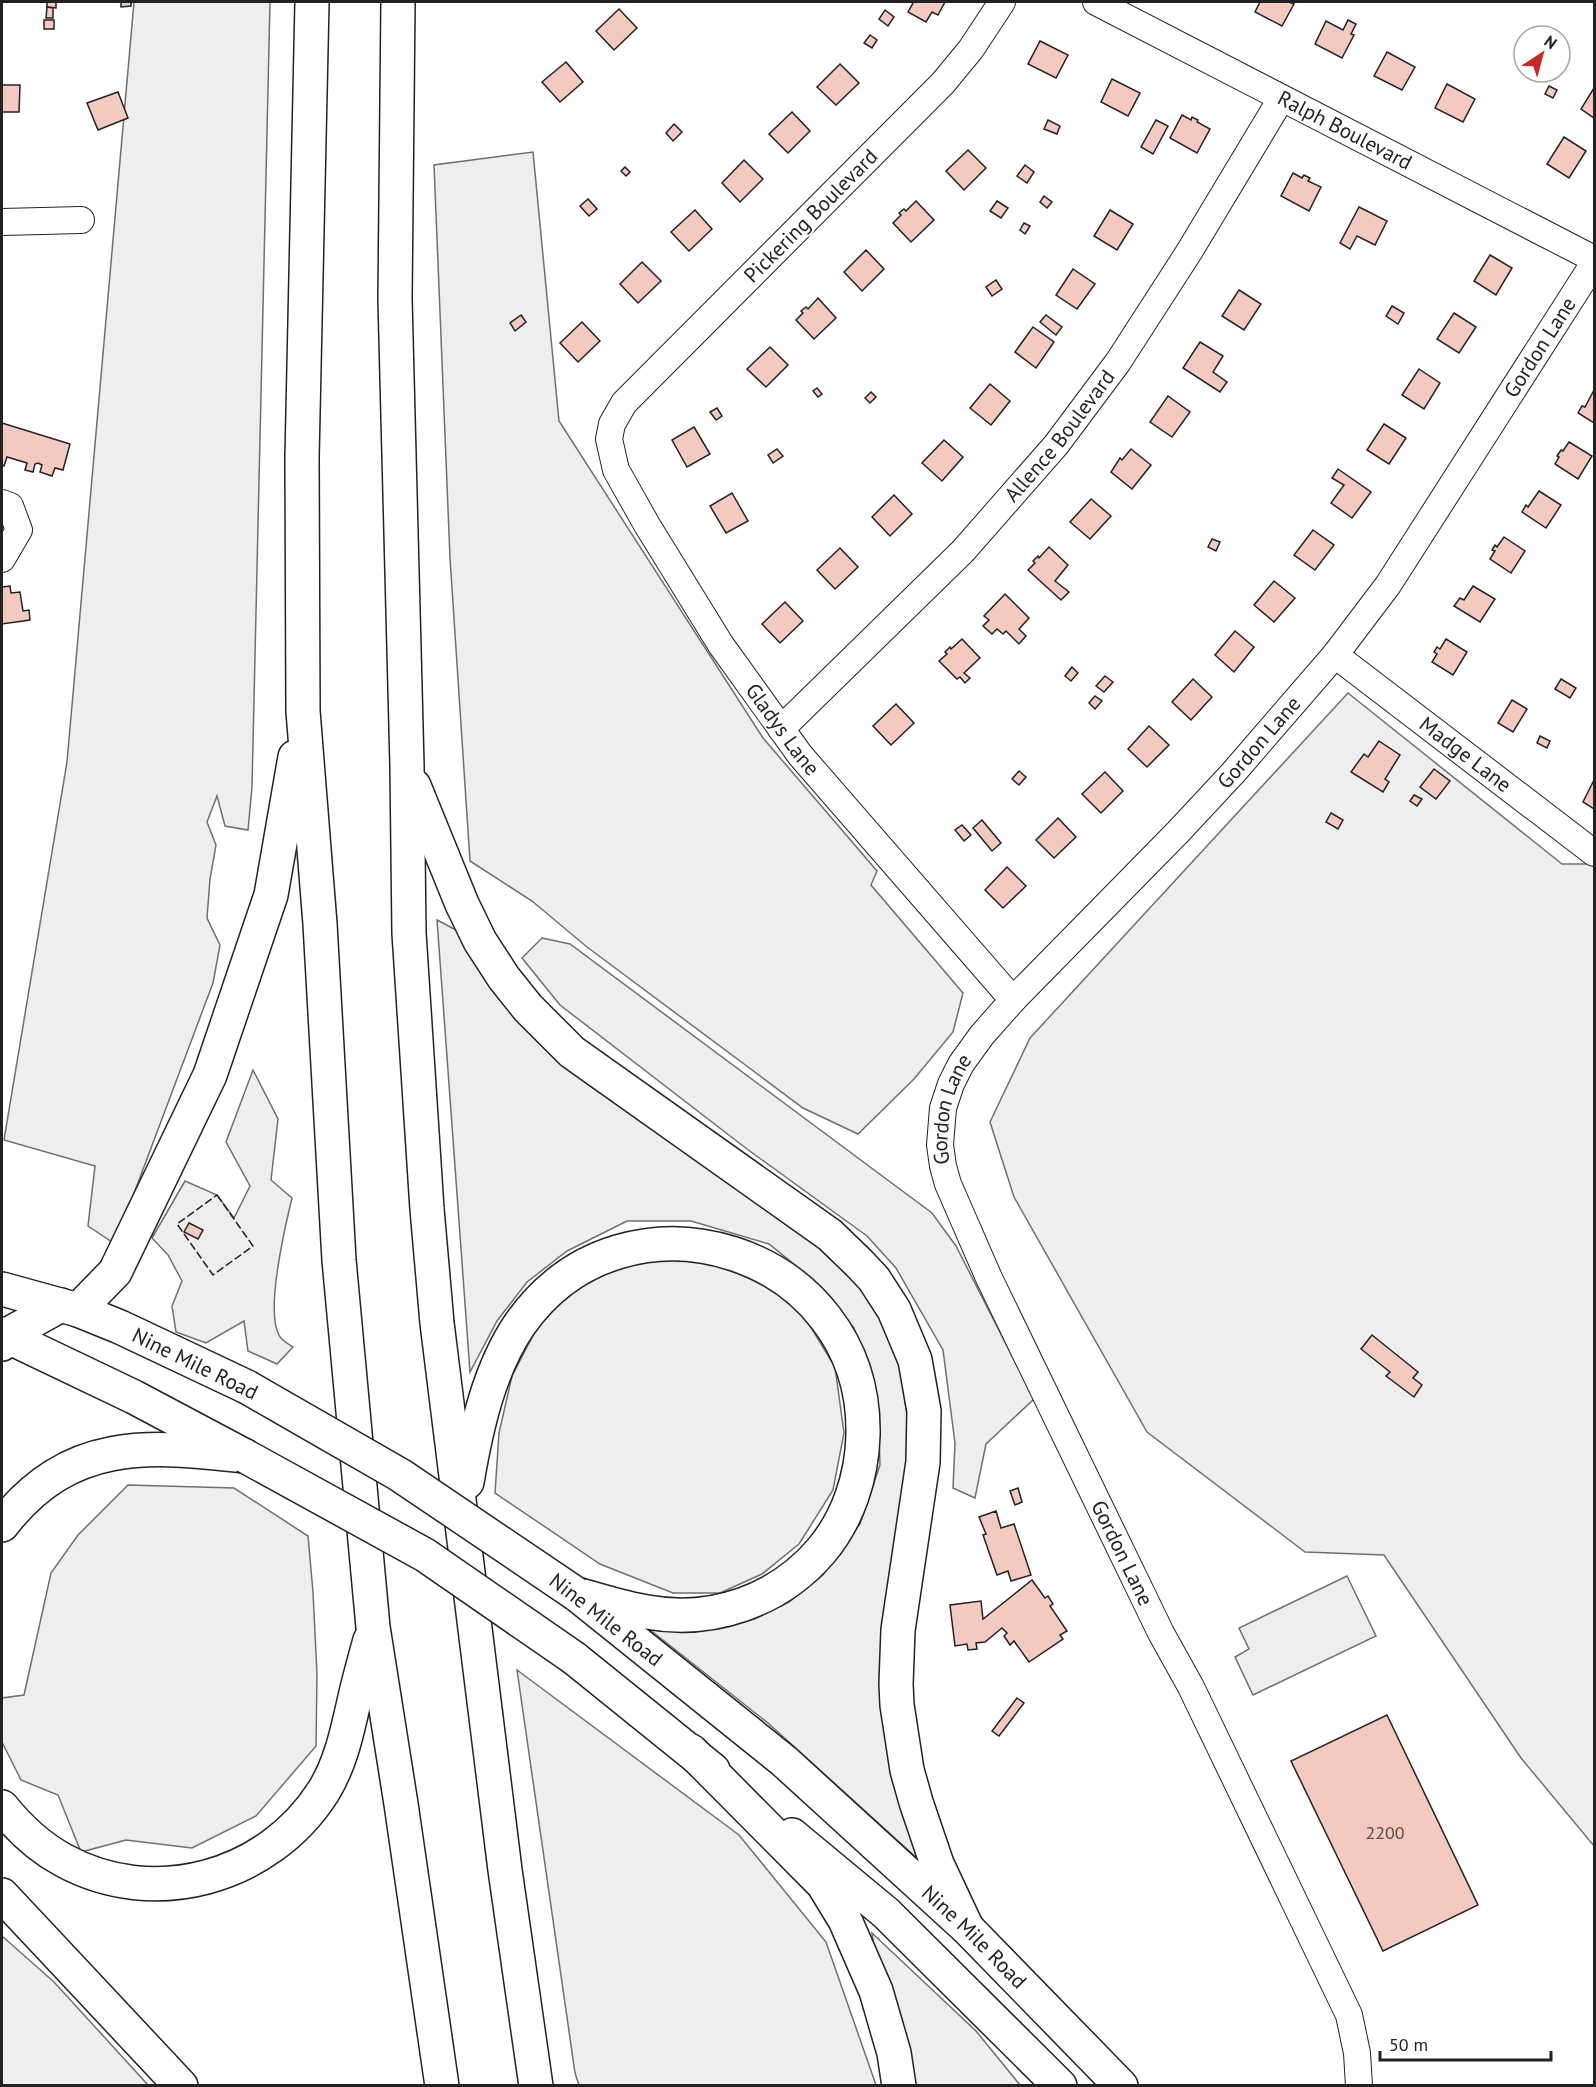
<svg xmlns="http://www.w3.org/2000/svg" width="1596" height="2087" font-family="'PT Sans',sans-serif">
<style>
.green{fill:#eee;stroke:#6f6f6f;stroke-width:1.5}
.parking{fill:#ededed;stroke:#6f6f6f;stroke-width:1.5}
.building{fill:#f3c9c0;stroke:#222;stroke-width:1.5}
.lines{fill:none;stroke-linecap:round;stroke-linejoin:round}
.minor-casing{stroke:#222;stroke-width:28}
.major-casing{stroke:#222;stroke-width:36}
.highway-casing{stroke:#222;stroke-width:36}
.minor{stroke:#fff;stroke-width:26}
.major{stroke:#fff;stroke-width:33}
.highway{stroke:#fff;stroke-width:33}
.major-bridge-casing{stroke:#222;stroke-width:36;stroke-linecap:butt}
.major-bridge{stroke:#fff;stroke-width:33}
.fence{stroke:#222;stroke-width:1.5;stroke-dasharray:8 3;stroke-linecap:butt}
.labels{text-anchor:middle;stroke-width:4.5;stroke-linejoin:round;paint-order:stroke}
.number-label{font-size:18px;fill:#564c4a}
.street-label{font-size:21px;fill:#222;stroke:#fff}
</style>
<rect width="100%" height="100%" fill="#fff"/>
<g class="green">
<polygon points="134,2 270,2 252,787 248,830 225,826 217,796 207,822 216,845 210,879 207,918 220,945 213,983 115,1244 88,1226 95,1166 4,1140 67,762"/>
<polygon points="533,152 559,421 763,738 877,871 871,885 963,993 953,1032 914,1079 858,1134 803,1108 587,947 532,901 470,861 450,558 434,165"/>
<polygon points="1348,693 1562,864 1594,864 1594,1846 1521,1758 1384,1555 1305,1552 1147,1432 1014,1197 990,1122 1030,1038"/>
<polygon points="437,920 458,931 487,982 517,1020 550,1054 590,1086 821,1247 855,1279 879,1316 901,1371 908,1423 907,1469 885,1614 880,1670 886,1737 916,1845 918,1859 768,1723 644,1625 710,1629 754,1619 789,1602 823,1575 860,1524 880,1465 878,1406 854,1328 806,1274 769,1244 691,1221 627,1221 567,1251 527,1282 497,1321 470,1372"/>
<polygon points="542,938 570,944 932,1213 956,1246 1034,1399 986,1444 975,1498 953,1488 955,1443 943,1350 896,1268 867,1236 747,1149 560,1005 522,958"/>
<path d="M253,1070L278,1119L271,1180L292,1198C285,1227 265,1310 279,1335C281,1340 288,1344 293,1347L277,1364L248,1351L244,1321L206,1343L176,1332L172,1306L182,1281L168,1255L152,1238L185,1181L217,1195L234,1218L250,1186L226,1142Z"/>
<polygon points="691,1259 755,1277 801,1311 835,1367 844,1433 833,1490 799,1544 762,1574 720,1593 673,1593 600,1564 495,1493 499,1433 512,1376 544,1314 590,1279 639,1262"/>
<polygon points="128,1485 234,1488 308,1536 313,1592 317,1674 316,1746 256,1816 192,1848 126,1840 81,1852 58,1795 21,1780 2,1742 2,1698 24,1695 51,1573 78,1535"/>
<polygon points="517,1670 739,1835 826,1942 876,2085 579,2085 575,2073"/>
<polygon points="872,1933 976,2031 1020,2085 914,2085 900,2013 875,1954"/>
<polygon points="2,1936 54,1982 148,2085 2,2085"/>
</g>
<polygon class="parking" points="1347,1576 1376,1636 1253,1695 1235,1657 1249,1649 1239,1628"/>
<g class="building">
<polygon points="47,2 56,2 56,8 47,7"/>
<polygon points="121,2 131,2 131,6 121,7"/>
<polygon points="911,2 945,2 938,15 932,12 926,22 908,12 913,3"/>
<polygon points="1260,2 1289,2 1294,4 1282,26 1255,12"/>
<polygon points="47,7 53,8 53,18 46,18"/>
<polygon points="619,9 637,28 614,50 596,31"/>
<polygon points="885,10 894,17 888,26 879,19"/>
<rect x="44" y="20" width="10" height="9"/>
<polygon points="1348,20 1356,24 1351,34 1354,35 1342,58 1315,44 1326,21 1343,30"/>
<polygon points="870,35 877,40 872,48 864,43"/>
<polygon points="1040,41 1068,55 1056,78 1028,64"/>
<polygon points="1387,52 1415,67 1402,90 1374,76"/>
<polygon points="566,62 583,82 560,102 542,82"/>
<polygon points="840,64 859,83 836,105 817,87"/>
<polygon points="1112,79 1140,93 1128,116 1101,102"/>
<polygon points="1447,84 1475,99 1463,122 1435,108"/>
<polygon points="2,85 20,85 19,112 2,112"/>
<polygon points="1549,86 1557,90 1553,98 1545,94"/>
<polygon points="1594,88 1594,118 1581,109"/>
<polygon points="118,92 128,118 98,130 87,103"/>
<polygon points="792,112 810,131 788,153 769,134"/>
<polygon points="1182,115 1191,120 1192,117 1198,120 1197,122 1210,129 1197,153 1170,138"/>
<polygon points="1048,120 1060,126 1057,134 1044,129"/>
<polygon points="1156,120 1168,126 1153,154 1141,147"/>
<polygon points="674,124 682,132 673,141 666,133"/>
<polygon points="1564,137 1586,151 1569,178 1547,164"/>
<polygon points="968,150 986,168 964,190 946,171"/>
<polygon points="744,160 763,179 740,202 722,183"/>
<polygon points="1025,165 1034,172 1027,183 1017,176"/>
<polygon points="625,167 630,172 626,176 621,171"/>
<polygon points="1293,173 1302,178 1304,175 1310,178 1308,181 1321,187 1309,211 1281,196"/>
<polygon points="1044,196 1052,202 1047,208 1040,202"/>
<polygon points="588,199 597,209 589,216 580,206"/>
<polygon points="916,201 934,220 911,242 893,223 901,215 899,213 904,209 906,211"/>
<polygon points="997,201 1008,208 1001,218 990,211"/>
<polygon points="1359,207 1387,221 1375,245 1357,236 1350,249 1340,243"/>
<polygon points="695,210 712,229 689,251 671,232"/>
<polygon points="1110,210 1133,224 1117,250 1094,236"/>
<polygon points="1024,223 1030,226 1025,234 1020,230"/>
<polygon points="866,250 884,269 862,291 844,272"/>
<polygon points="1490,255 1512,268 1496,295 1474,281"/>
<polygon points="642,262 661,281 638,303 620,284"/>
<polygon points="1073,269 1095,284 1077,309 1056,295"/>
<polygon points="996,280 1002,289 992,296 986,287"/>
<polygon points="1239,290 1261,304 1244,330 1222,316"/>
<polygon points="818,298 836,318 814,339 796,320 803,313 801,311 806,307 808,309"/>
<polygon points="1392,306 1404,313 1398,324 1386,316"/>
<polygon points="1454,313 1476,327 1459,353 1437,339"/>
<polygon points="521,315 526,322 515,331 510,323"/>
<polygon points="1046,315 1062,327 1056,335 1040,322"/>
<polygon points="582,322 600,341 578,362 560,343"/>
<polygon points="1033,327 1054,342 1036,368 1015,352"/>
<polygon points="1200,342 1223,356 1213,372 1227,382 1220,392 1183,368"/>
<polygon points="770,347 788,365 766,387 747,369"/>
<polygon points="1419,369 1440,383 1424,409 1402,395"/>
<polygon points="990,384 1010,401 991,425 970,408"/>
<polygon points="817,388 822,394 818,397 813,391"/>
<polygon points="1594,390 1594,423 1578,413 1582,406 1585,407"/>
<polygon points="871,392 876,397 870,403 865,398"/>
<polygon points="1168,396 1190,412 1172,437 1150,422"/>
<polygon points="717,408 722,416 716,420 710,412"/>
<polygon points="2,423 70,444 63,470 55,468 52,476 40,472 42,465 38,463 35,464 33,472 25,470 27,463 7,457 4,466 2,465"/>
<polygon points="1384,424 1406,438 1389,464 1367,450"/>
<polygon points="694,427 710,454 687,467 672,440"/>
<polygon points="944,440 963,457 942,481 922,463"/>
<polygon points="1569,442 1592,456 1578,479 1555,464 1559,457 1557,456 1561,450 1563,451"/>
<polygon points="777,449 783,456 773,463 768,455"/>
<polygon points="1131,449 1151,465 1132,489 1111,472 1120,458 1122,460"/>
<polygon points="1338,469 1371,492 1352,518 1331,503 1344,485 1332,478"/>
<polygon points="1539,491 1561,505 1546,528 1522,512 1526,505 1528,507"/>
<polygon points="732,493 748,521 726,533 710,506"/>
<polygon points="894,495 912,514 890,536 872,517"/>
<polygon points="1091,499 1111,516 1090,539 1070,522"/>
<polygon points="1313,530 1334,545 1315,570 1294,555"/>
<polygon points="1504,537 1525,551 1511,573 1490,559 1495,551 1492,550 1495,545 1497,547"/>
<polygon points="1212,539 1220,542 1216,551 1208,547"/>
<polygon points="1049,547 1068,565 1055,581 1069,592 1061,600 1028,570 1035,563 1033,561 1038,556 1039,558"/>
<polygon points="840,548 858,567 835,589 817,570"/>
<polygon points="1274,581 1295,598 1274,622 1254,605"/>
<polygon points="10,586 11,593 20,592 23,611 29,610 30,620 2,624 2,587"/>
<polygon points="1473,586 1495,599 1480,622 1454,606 1460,598 1464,600"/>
<polygon points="1005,594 1029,618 1019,629 1026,636 1019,644 1006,631 1003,634 997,629 992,634 983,626 989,620 984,616"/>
<polygon points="785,602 803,621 780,643 762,624"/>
<polygon points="1235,631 1254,647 1234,672 1215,655"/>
<polygon points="962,639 980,658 964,673 970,678 965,683 960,677 957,679 939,661 947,654 945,652 950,647 951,649"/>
<polygon points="1446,639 1467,652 1453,675 1432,662 1437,654 1434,652 1437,647 1440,649"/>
<polygon points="1072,667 1078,673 1071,681 1065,676"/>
<polygon points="1105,676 1113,682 1104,692 1096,686"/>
<polygon points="1193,679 1212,697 1191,720 1172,702"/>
<polygon points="1561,679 1576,688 1570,698 1555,689"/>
<polygon points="1095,696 1102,701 1095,709 1089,703"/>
<polygon points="1512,700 1527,709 1513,732 1498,723"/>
<polygon points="896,704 914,723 891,745 873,726"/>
<polygon points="1149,726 1169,745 1147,767 1128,749"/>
<polygon points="1540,736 1550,741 1547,748 1537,743"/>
<polygon points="1379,741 1400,755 1385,779 1389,782 1383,792 1351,772 1364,754 1368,757"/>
<polygon points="1434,769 1450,781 1436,799 1420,787"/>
<polygon points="1019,771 1026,777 1019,785 1012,779"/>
<polygon points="1105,772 1123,791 1101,813 1082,794"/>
<polygon points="1594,780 1594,809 1583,802"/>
<polygon points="1414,795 1422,799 1417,806 1410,801"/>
<polygon points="1331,813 1343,820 1338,829 1326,822"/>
<polygon points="1058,818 1076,837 1054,858 1036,840"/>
<polygon points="982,820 1001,843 992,851 973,828"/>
<polygon points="962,825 971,835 964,841 955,830"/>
<polygon points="1007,867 1026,886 1003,908 985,890"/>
<polygon points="189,1223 203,1230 198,1239 184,1232"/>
<polygon points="1372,1335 1418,1372 1413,1378 1422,1385 1414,1397 1386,1376 1390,1372 1361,1349"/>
<polygon points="1018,1488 1022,1502 1015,1505 1010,1491"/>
<polygon points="996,1511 1001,1528 1014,1524 1031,1575 1011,1581 1008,1571 997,1575 983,1535 986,1534 979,1517"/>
<polygon points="1032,1580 1045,1598 1048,1596 1053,1604 1050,1606 1067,1631 1060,1635 1063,1639 1029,1662 1014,1641 1010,1645 1004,1636 1007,1633 1002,1628 985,1642 976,1643 977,1649 968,1650 967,1644 955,1646 950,1605 981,1601 983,1619"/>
<polygon points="1017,1698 1024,1703 999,1736 992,1731"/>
<polygon points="1387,1715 1478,1905 1383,1951 1291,1761"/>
</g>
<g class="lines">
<defs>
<g id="minor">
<path id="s1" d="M1002,2L971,49L943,83L624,403L612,424L609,439L616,470L647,525L721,645L800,755L1013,1000"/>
<path id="s2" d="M1096,2L1594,259"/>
<polyline points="2,222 81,220"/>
<polyline points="2,503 10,506 19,530 2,559"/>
<path id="s3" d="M1335,655L1594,853"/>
<path id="s4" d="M781,729L963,551L1056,445L1118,362L1189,252L1281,99"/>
<path id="s5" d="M1359,2086L1357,2053L1349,2015L1191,1687L1161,1633L989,1278L948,1184L943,1166L940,1145L943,1108L951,1084L961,1064L982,1035L1013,1000L1178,832L1233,773L1335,655L1388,585L1594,263"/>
</g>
<g id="major">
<polyline points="2,1289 78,1310 120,1327 247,1387"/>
<polyline points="2,1334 134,1397 245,1456"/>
<path id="s6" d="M576,1594L784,1761L967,1928L1121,2086"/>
<polyline points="574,1658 713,1770"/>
<polyline points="792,1835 886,1913 1060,2086"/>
</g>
<g id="highway">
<polyline points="312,2 302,458 303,711 320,924 339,1260 373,1627 401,1804 442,2086"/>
<polyline points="398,2 395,299 407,766 409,933 427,1209 437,1323 505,1870 536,2086"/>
<polyline points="414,786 462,904 480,941 504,978 528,1008 572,1052 830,1235 859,1263 874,1279 894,1310 915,1360 924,1411 923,1462 898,1630 896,1684 897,1705 907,1770 916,1802 937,1864 967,1928"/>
<polyline points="78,1310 115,1272 210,1075 271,895 295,757"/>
<polyline points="2,1344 5,1336 61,1305"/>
<path d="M467,1482C476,1429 489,1369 520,1324C626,1173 867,1250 863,1435C862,1477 848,1519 821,1551C778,1601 712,1624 647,1612C623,1608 599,1600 576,1594"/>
<path d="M2,1525C69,1438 147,1445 245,1456"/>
<polyline points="691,1751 823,1884 845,1920 876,1991 894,2053 899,2086"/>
<path d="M2,1807C19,1828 39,1847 63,1860C154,1910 268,1878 323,1792C342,1762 348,1727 356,1693C360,1676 365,1658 370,1640"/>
<polyline points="2,1895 181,2086"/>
</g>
</defs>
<use href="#minor" class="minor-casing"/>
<use href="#major" class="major-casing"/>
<use href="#highway" class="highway-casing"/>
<use href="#minor" class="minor"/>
<use href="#major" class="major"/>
<use href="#highway" class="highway"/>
<defs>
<g id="major-bridge">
<polyline points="247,1387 400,1475 576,1594"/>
<polyline points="245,1456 425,1555 574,1658"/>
</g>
</defs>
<use href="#major-bridge" class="major-bridge-casing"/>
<use href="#major-bridge" class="major-bridge"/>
<polygon class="fence" points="217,1195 253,1246 213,1275 177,1224"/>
</g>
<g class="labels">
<g class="number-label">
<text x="1385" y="1839">2200</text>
</g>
<g class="street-label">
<text dy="7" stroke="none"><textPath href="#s2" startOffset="280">Ralph Boulevard</textPath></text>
<text transform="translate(811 216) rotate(-45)" y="7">Pickering Boulevard</text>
<text dy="7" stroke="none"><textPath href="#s5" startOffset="2044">Gordon Lane</textPath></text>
<text dy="7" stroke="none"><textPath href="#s4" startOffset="405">Allence Boulevard</textPath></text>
<text dy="7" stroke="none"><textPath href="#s1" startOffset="932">Gladys Lane</textPath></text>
<text dy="7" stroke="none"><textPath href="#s5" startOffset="1558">Gordon Lane</textPath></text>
<text dy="7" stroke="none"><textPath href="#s3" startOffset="164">Madge Lane</textPath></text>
<text dy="7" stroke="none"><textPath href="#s5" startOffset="1072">Gordon Lane</textPath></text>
<text transform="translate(195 1364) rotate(26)" y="7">Nine Mile Road</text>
<text transform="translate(1122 1553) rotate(64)" y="7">Gordon Lane</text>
<text transform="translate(606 1620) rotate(38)" y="7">Nine Mile Road</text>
<text dy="7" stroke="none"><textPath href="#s6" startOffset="526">Nine Mile Road</textPath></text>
</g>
</g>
<rect width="1596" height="2087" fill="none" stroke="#222222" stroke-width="6"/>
<g transform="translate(1542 54) rotate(36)"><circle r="28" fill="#ffffff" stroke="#a7a7a7" stroke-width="1.5"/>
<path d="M0-4.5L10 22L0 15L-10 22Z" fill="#c62828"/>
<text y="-9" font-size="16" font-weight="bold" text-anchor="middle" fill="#222222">N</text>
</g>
<path d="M1380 2051v9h171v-9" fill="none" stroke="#222222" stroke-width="3"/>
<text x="1389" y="2051" font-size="18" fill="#222222" stroke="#ffffff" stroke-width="4.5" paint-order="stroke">50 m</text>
</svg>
